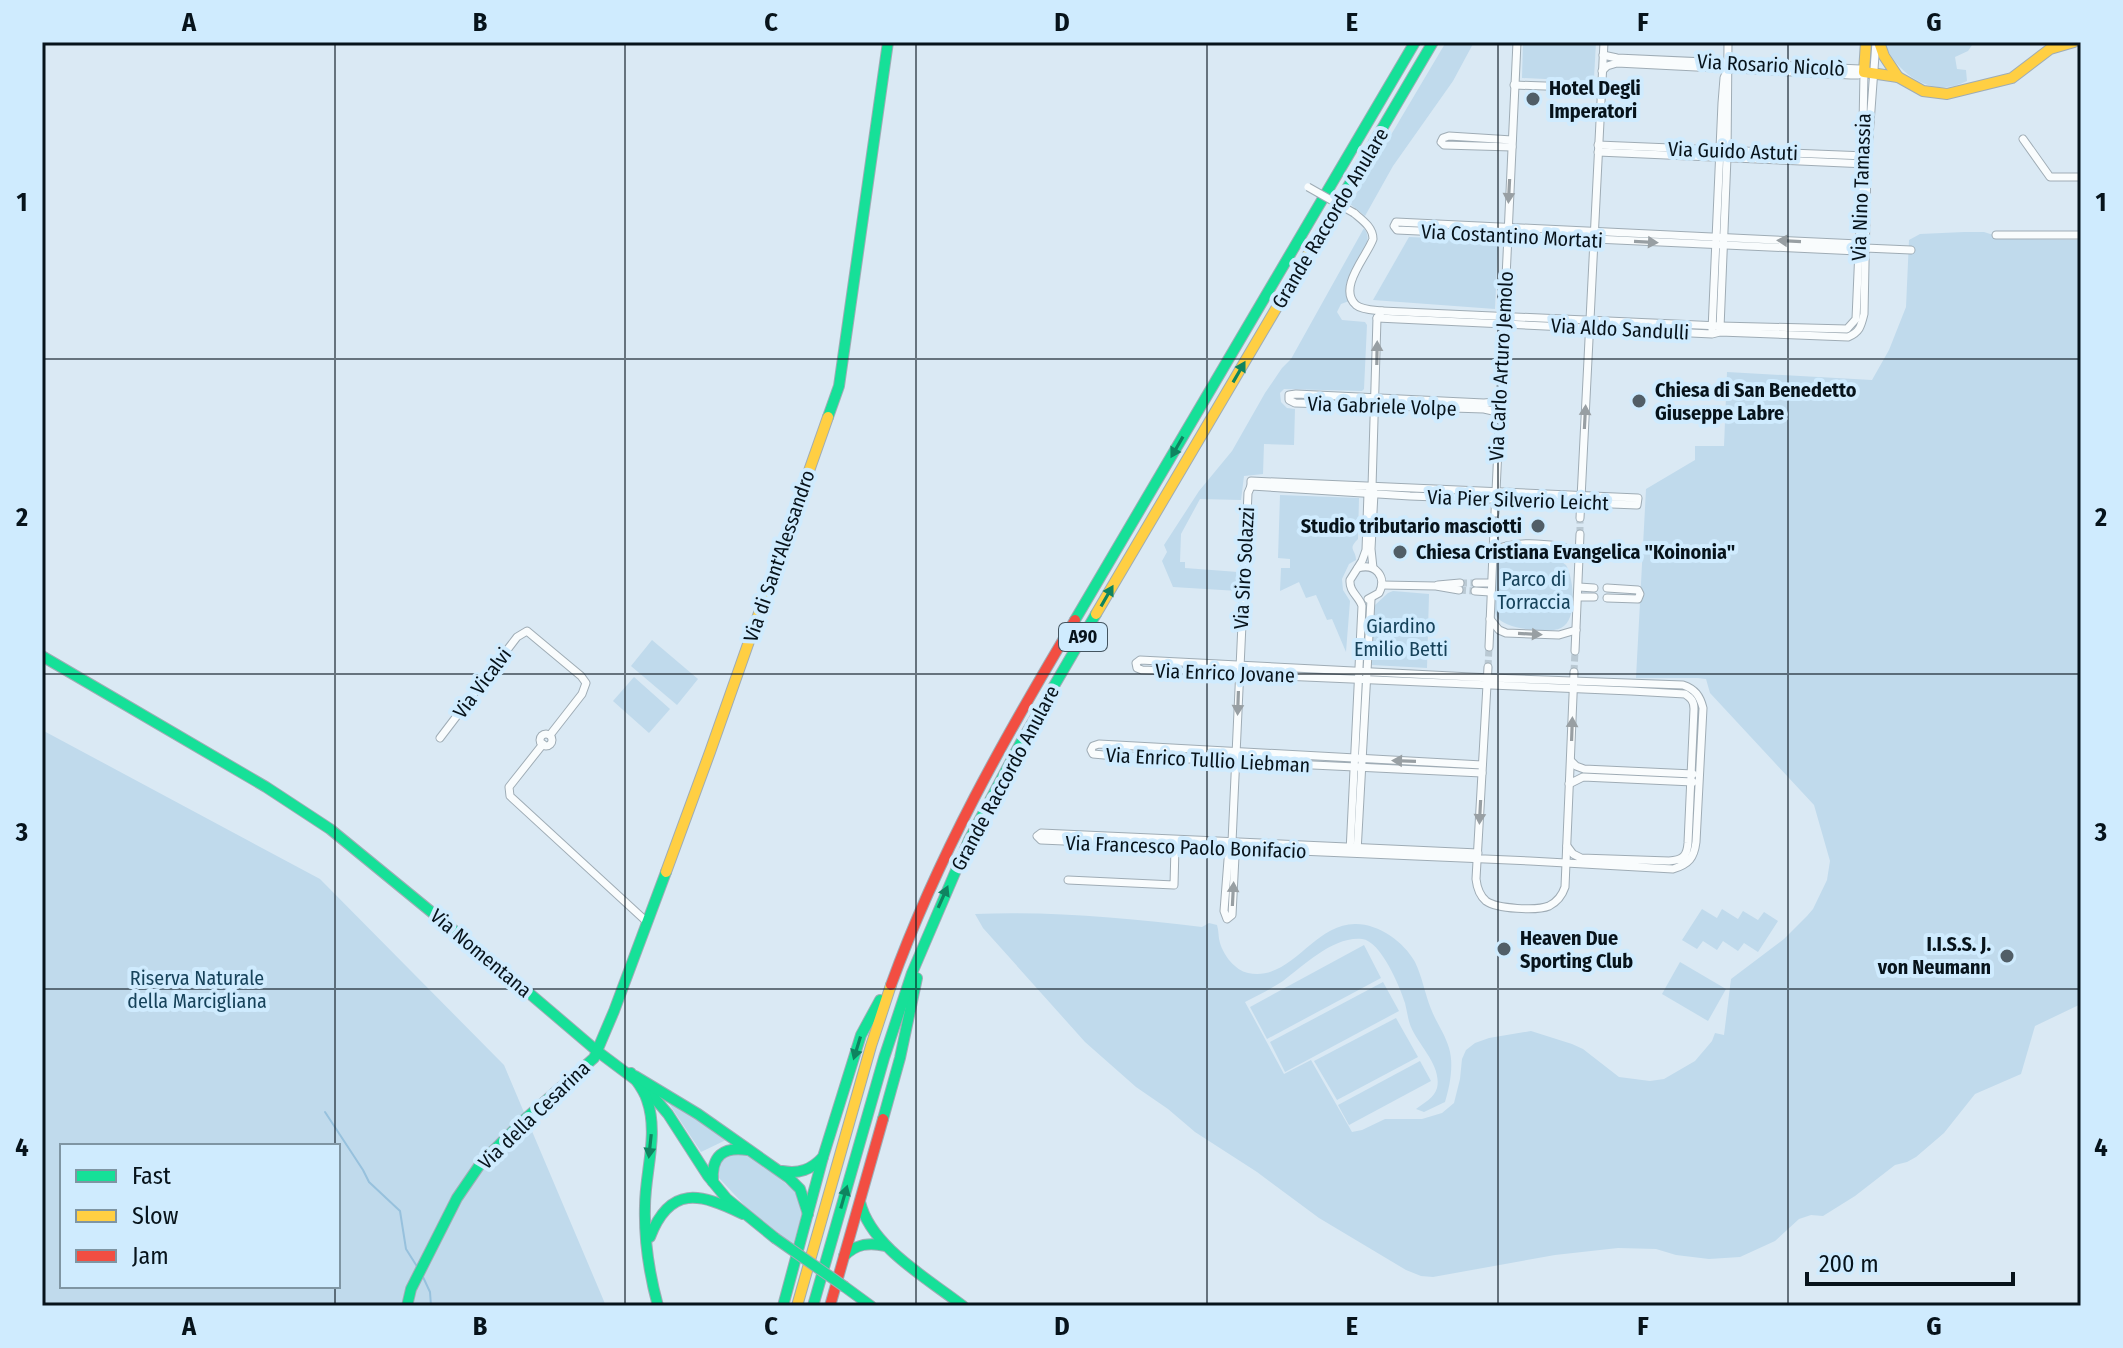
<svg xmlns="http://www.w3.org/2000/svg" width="2123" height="1348" font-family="'Fira Sans Condensed',sans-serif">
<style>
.green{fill:#c0daec;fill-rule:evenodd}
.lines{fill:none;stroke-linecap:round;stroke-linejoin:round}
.stream{stroke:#97c1dd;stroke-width:2}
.street-tunnel{stroke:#bac9d3;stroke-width:7;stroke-dasharray:7 3.5;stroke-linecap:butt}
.street-casing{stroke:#9facb5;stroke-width:9}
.fast-casing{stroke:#9facb5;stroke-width:12}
.slow-casing{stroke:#9facb5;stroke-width:12}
.jam-casing{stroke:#9facb5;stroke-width:12}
.street{stroke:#f9fcfd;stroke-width:7}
.fast{stroke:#16e098;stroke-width:10}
.slow{stroke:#ffcf43;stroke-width:10}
.jam{stroke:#f24e42;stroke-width:10}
.street-bridge-casing{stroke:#9facb5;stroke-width:9;stroke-linecap:butt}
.fast-bridge-casing{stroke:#9facb5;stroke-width:12;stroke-linecap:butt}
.street-bridge{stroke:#f9fcfd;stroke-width:7}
.fast-bridge{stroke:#16e098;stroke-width:10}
.oneway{fill:#989fa3}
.oneway2{fill:#0f8460}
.grid{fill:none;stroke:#07131b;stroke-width:2;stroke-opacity:0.55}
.poi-dot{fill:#515e67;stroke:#cfebfe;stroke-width:3}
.labels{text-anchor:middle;stroke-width:8;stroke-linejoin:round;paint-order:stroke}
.shield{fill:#cfebfe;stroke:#43545f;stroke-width:2}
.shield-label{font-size:18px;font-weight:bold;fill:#07131b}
.street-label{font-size:20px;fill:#07131b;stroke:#cfebfe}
.poi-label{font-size:20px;font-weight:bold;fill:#07131b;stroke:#cfebfe;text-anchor:start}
.park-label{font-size:20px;fill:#16425a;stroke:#cfebfe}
.neatline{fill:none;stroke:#07131b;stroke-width:3}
.grid-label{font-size:26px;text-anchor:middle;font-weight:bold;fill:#07131b}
</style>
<rect width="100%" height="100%" fill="#dae9f4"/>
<g class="green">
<polygon points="1446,42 1474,42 1453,81 1393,166 1365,216 1350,204"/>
<polygon points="1523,42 1596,42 1594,78 1587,81 1522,78"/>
<path d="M1884,42H1974L1968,51L1955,57L1957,69L1966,70L1967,81C1933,99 1897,75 1884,42Z"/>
<path d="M1364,228C1378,247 1347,268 1346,288C1346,293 1348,297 1349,301L1341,304L1337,312L1342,320L1365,322L1367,325L1364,389L1362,391L1284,389L1280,393L1281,402L1287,408L1295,409L1294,445L1264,444L1263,474L1244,476L1241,500L1200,499L1181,534L1180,562H1185V568L1238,572V591L1173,587L1162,561L1167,552L1164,545L1199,491L1232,451L1265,393L1282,368L1291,359Z"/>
<path d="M1964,232H1984L2006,239L2081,240V1004L2035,1026L2021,1074L1975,1094L1944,1133L1916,1157L1907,1162L1895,1165L1855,1196L1823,1216L1811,1215L1799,1219L1775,1241L1740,1257L1709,1259L1676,1255L1656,1249L1618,1248L1555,1255L1433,1277L1421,1276L1406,1270L1319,1218L1257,1172L1195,1132L1168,1109L1136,1087L1085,1042L983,928L975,914C1051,911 1127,918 1202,927L1209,923L1217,925C1219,931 1218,937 1220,943C1224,956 1235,970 1248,973C1292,982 1313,923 1356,924C1379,924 1404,942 1415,962C1422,976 1425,994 1431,1009C1436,1022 1445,1034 1449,1048C1454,1064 1450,1086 1445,1102L1424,1112L1416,1109C1424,1103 1434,1098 1437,1088C1442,1066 1419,1046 1411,1027C1408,1020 1407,1011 1405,1003C1400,987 1381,941 1362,939C1334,936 1304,965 1283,981C1271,989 1258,995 1245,1002L1284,1074L1311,1060L1352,1132L1362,1130L1385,1119H1422L1442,1113L1454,1103L1460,1079L1462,1059L1466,1050L1475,1043L1489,1038L1531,1031L1572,1044L1583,1049L1619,1077L1650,1081L1664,1079L1695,1061L1712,1041L1715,1033L1724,1035L1731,979L1784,939L1807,916L1813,909L1827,880L1830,861L1814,805L1710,693L1706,679L1698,678H1636L1646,489L1695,460V446H1724L1727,372L1872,380L1889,350L1906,307L1909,240L1920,234Z"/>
<polygon points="1409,237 1456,239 1498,244 1495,309 1373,300"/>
<path d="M1280,495L1359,498L1358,539C1347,550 1356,549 1356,560L1349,564L1342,579L1343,590L1350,601L1346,652L1332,619L1327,620L1316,595L1306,598L1299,582L1280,591L1281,568H1290V559L1278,558Z"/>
<path d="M1511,550C1530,550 1551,553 1566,565C1574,579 1578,620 1561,628C1549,634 1504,629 1497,617C1492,607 1495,591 1496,580C1496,566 1497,555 1511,550Z"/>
<polygon points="1393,591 1429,594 1427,668 1372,665 1374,606 1388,593"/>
<polygon points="652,640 698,679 677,705 631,666"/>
<polygon points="634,677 670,709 649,733 613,701"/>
<path d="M42,730L320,879L504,1065L606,1306H42ZM62,1146H338V1286H62Z"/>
<polygon points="1702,909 1717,918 1722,909 1738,919 1743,911 1758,920 1764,912 1778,921 1758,952 1744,943 1738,951 1723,941 1717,950 1703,941 1697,949 1682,940"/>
<polygon points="1364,945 1381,978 1267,1039 1250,1007"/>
<polygon points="1680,962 1726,989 1708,1021 1662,994"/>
<polygon points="1383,982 1399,1011 1285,1072 1270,1042"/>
<polygon points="1396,1018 1418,1057 1337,1100 1314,1061"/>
<polygon points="1420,1061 1431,1081 1349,1125 1338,1105"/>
<polygon points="668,1102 728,1139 701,1152"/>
<polygon points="743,1154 755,1159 796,1192 802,1214 793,1245 747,1208 718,1177 718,1163 726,1156"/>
</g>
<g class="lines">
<g class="stream">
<polyline points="325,1112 363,1170 369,1182 400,1211 406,1249 418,1268"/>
<polyline points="423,1277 430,1292 431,1306"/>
</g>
<g class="street-tunnel">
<polyline points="1494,530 1495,513"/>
<polyline points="1580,534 1580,518"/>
<polyline points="1460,583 1476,583"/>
<polyline points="1459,590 1475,591"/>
<polyline points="1488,667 1489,647"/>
<polyline points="1574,672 1575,651"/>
</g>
<defs>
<g id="street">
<polyline points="1603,55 1617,58 1860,69 1864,72"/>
<polyline points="1602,71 1607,66 1617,63 1851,75 1858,75 1864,72"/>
<polyline points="1514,85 1600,88"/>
<polyline points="2023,139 2050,177 2081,177"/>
<polyline points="1598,145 1866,156"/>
<polyline points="1512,147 1444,145 1441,142 1443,138 1449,136 1512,140"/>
<polyline points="1598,152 1867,164"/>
<polyline points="1996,235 2081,235"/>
<polyline points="1865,248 1859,244 1396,222 1394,226 1397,230 1858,251 1865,248 1911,250"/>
<polyline points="1382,311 1720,326 1847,329 1856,319 1862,179 1864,72"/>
<path d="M1377,318L1712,334L1720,332L1848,337C1860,332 1861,326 1864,314L1867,164L1876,42"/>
<polyline points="1720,328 1727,157 1728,42"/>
<polyline points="1712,330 1722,103 1724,78 1727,71"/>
<polyline points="1498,415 1493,411 1484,409 1295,403 1289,400 1289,395 1296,394 1484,403 1494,402 1500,398"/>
<polygon points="1251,481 1638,498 1637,505 1410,496 1251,486"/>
<polyline points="1373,489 1374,493 1371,549 1373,568"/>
<polyline points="1495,513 1517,42"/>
<polyline points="1580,518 1604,42"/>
<path d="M1493,551C1512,540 1561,542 1579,554"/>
<path d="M1358,568C1376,563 1387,577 1379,593L1368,599"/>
<polyline points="1476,583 1490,583"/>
<polyline points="1382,585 1436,586 1459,590"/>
<polyline points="1438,585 1460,583"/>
<polyline points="1579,587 1594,588"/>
<polyline points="1475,591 1490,592"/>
<polyline points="1578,597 1594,597"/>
<polyline points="1607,598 1638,599 1640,594 1638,590 1607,588"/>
<polyline points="1490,619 1499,630 1506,633 1559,635 1576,630"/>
<polyline points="1489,647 1494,530"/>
<polyline points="1575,651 1580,534"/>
<path d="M1488,667L1476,879C1477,888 1479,895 1486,901C1497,909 1537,911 1549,906C1557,902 1562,896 1565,887L1574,672"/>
<circle cx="546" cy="740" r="6"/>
<polyline points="440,738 517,637 527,631 581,676 586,683 582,694 550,735"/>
<polyline points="543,744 509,787 510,796 647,922"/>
<polyline points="1571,761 1576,766 1584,769 1693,774"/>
<polyline points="1482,773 1104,755 1093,754 1091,750 1093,746 1099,744 1482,765"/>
<polyline points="1569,784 1583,777 1693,782"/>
<polyline points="1229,847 1224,911 1227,919 1232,915 1235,856 1232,842 1248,493 1251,486"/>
<path d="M1350,852L1362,606C1359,596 1349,592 1350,580L1362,561L1366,550L1368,493L1372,487L1377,318L1382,311C1374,310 1362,310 1356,305C1337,288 1367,256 1373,239C1373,227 1362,220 1354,213"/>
<polyline points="1357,852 1371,599"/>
<path d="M1478,853L1041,833L1037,836L1041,840L1530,861L1673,869C1689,864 1694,858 1696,842L1703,708C1700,696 1695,689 1683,685L1491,678L1140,660L1136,663L1137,668L1142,670L1631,691L1685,694C1691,698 1694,701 1694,709L1688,843C1687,856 1683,860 1669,861L1581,858L1573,854L1567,846"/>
<polyline points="1068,880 1174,885 1175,847"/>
</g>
<g id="fast">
<polyline points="1346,190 1433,42"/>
<polyline points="828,417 839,386 888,42"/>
<polyline points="1075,620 1415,42"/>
<polyline points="42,656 266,787 330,829 495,964 597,1051 645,1087 668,1114 708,1176 727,1199 775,1238"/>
<path d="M631,1073C637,1082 644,1090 647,1100C659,1134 645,1172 645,1206C644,1240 649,1273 658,1306"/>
<polyline points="635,1076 698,1114 789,1178 800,1189 808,1214"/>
<polyline points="883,1119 900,1058 917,978"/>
<path d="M782,1171C799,1174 811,1170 823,1157"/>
<path d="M713,1182C711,1156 723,1146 748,1150"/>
<path d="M860,1202C871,1247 927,1278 963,1306"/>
<path d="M650,1237C670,1185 700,1193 743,1214"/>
<path d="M844,1256C856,1244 869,1242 885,1246"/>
<polyline points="845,1287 871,1306"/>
<polyline points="407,1306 411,1289 457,1198 481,1163 524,1120 594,1058 614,1011 666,872"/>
<polyline points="783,1306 823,1157 861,1035 880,1000"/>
<polyline points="813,1306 884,1058 912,973 969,840 1020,744 1096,614"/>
</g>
<g id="slow">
<polyline points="1866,42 1864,72 1898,77 1923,91 1947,94 2012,78 2050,49 2074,42"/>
<polyline points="1879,42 1884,56 1898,77"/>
<polyline points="1096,614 1346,190"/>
<polyline points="666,872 710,752 828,417"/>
<polyline points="797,1306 871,1046 891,985"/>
</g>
<g id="jam">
<path d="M891,985C938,855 1005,737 1075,620"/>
<polyline points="830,1306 883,1119"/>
</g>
</defs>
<use href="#street" class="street-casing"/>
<use href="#fast" class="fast-casing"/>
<use href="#slow" class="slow-casing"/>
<use href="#jam" class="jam-casing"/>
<use href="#street" class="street"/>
<use href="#fast" class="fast"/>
<use href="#slow" class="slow"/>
<use href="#jam" class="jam"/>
<defs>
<polyline id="street-bridge" points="1308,187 1354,213"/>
<polyline id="fast-bridge" points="775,1238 845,1287"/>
</defs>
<use href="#street-bridge" class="street-bridge-casing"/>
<use href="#fast-bridge" class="fast-bridge-casing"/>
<use href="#street-bridge" class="street-bridge"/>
<use href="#fast-bridge" class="fast-bridge"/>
</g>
<defs><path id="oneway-solid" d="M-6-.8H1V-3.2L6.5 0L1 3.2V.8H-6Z" transform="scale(2)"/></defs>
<g class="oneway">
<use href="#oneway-solid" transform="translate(1509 191) rotate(93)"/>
<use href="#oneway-solid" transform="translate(1789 241) rotate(-177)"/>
<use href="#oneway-solid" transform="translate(1646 242) rotate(3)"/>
<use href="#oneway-solid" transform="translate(1377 353) rotate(-89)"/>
<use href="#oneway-solid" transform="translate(1585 417) rotate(-87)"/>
<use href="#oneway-solid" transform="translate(1530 634) rotate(3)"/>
<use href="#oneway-solid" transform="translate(1238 703) rotate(92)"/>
<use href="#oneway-solid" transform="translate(1572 729) rotate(-88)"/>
<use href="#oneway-solid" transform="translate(1404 761) rotate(-178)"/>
<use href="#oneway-solid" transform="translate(1480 812) rotate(93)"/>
<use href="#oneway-solid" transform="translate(1233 894) rotate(-87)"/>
</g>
<g class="oneway2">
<use href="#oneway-solid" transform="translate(1239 372) rotate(-60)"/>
<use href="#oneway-solid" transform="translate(1177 447) rotate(120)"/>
<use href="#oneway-solid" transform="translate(1107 596) rotate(-60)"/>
<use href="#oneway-solid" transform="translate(943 897) rotate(-66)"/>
<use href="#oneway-solid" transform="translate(857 1048) rotate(107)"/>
<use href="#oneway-solid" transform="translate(650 1146) rotate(96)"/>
<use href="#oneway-solid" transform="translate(844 1197) rotate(-74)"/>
</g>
<path class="grid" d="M335,42V1146M625,42V1306M916,42V1306M1207,42V1306M1498,42V1306M1788,42V1306M42,359H2081M42,674H2081M42,989H2081M335,1286V1306"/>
<g class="poi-dot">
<circle cx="1533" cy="99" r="8"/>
<circle cx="1639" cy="401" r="8"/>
<circle cx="1538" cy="526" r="8"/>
<circle cx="1400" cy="552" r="8"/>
<circle cx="1504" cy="949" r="8"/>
<circle cx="2007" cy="956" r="8"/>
</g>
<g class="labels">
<rect class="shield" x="1059" y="623" width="48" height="28" rx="6"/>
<g class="shield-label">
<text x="1083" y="643">A90</text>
</g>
<g class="street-label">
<text transform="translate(1771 65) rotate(3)" y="7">Via Rosario Nicolò</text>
<text transform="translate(1733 151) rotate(2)" y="7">Via Guido Astuti</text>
<text transform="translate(1861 187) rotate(-88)" y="7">Via Nino Tamassia</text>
<text transform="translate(1330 218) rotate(-59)" y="7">Grande Raccordo Anulare</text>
<text transform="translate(1512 236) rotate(3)" y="7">Via Costantino Mortati</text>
<text transform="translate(1620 329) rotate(3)" y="7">Via Aldo Sandulli</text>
<text transform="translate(1501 366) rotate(-87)" y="7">Via Carlo Arturo Jemolo</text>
<text transform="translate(1382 406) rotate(2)" y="7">Via Gabriele Volpe</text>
<text transform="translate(1518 500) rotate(2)" y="7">Via Pier Silverio Leicht</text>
<text transform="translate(779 556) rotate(-71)" y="7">Via di Sant'Alessandro</text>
<text transform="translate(1244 568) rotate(-87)" y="7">Via Siro Solazzi</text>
<text transform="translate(1225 673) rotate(2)" y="7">Via Enrico Jovane</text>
<text transform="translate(482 683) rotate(-53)" y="7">Via Vicalvi</text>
<text transform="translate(1208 760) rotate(3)" y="7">Via Enrico Tullio Liebman</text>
<text transform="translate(1005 778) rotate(-62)" y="7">Grande Raccordo Anulare</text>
<text transform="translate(1186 847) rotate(2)" y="7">Via Francesco Paolo Bonifacio</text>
<text transform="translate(481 953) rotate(40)" y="7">Via Nomentana</text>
<text transform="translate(534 1115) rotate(-44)" y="7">Via della Cesarina</text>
</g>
<g class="poi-label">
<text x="1549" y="95">Hotel Degli<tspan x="1549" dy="23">Imperatori</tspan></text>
<text x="1655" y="397">Chiesa di San Benedetto<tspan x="1655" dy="23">Giuseppe Labre</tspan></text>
<text x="1522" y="533" text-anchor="end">Studio tributario masciotti</text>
<text x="1416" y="559">Chiesa Cristiana Evangelica "Koinonia"</text>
<text x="1520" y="945">Heaven Due<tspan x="1520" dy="23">Sporting Club</tspan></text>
<text x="1991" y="951" text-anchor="end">I.I.S.S. J.<tspan x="1991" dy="23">von Neumann</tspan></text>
</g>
<g class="park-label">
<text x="1534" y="586">Parco di<tspan x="1534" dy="23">Torraccia</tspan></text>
<text x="1401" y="633">Giardino<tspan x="1401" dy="23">Emilio Betti</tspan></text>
<text x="197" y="985">Riserva Naturale<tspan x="197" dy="23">della Marcigliana</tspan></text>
</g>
</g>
<rect width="2123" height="1348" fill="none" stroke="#cfebfe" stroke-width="88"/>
<rect x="60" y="1144" width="280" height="144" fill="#cfebfe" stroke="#7f95a3" stroke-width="2"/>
<rect x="76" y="1170" width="40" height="12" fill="#16e098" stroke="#7f95a3" stroke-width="2"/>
<text x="132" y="1184" font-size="24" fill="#07131b">Fast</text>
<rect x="76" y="1210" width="40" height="12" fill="#ffcf43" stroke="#7f95a3" stroke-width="2"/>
<text x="132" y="1224" font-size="24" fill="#07131b">Slow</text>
<rect x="76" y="1250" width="40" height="12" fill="#f24e42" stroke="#7f95a3" stroke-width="2"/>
<text x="132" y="1264" font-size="24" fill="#07131b">Jam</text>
<path d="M1807 1272v12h206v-12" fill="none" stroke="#07131b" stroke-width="4"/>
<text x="1819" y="1272" font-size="24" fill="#07131b" stroke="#cfebfe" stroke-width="6" paint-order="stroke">200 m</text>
<rect x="44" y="44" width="2035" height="1260" class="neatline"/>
<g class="grid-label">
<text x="189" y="31">A</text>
<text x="480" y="31">B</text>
<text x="771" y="31">C</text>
<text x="1062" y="31">D</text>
<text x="1352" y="31">E</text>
<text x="1643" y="31">F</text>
<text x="1934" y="31">G</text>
<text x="22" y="211">1</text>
<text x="2101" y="211">1</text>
<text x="22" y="526">2</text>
<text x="2101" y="526">2</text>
<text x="22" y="841">3</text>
<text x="2101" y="841">3</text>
<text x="22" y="1156">4</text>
<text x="2101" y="1156">4</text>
<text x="189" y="1335">A</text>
<text x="480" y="1335">B</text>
<text x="771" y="1335">C</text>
<text x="1062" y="1335">D</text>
<text x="1352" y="1335">E</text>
<text x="1643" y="1335">F</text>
<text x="1934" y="1335">G</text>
</g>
</svg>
